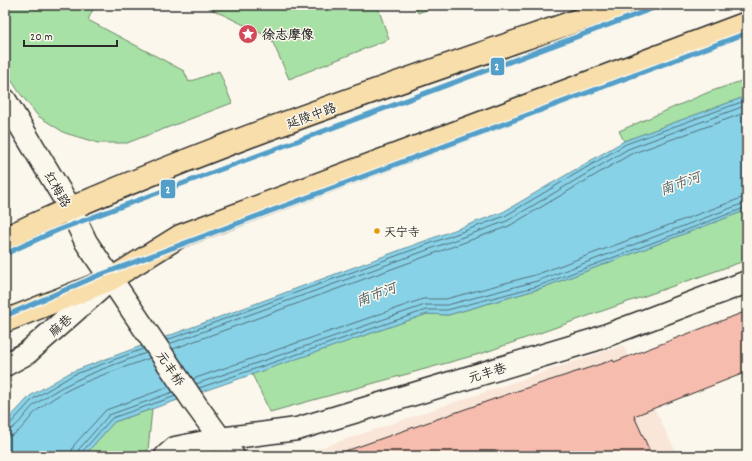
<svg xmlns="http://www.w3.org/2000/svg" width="752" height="461" font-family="Dekko,'LXGW WenKai TC',sans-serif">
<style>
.built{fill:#fae6d9}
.green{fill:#a8e1a5;stroke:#6a8668}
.water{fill:#88d2e8;stroke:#638f9c}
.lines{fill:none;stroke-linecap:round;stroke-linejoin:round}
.shore{stroke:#506e77;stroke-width:1}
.building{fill:#f6bdae;stroke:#2b2b2b}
.minor-casing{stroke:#2b2b2b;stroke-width:25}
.major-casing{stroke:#2b2b2b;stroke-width:25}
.minor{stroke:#fbf7ec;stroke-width:22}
.major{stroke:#f8deab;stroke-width:22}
.metro-1-casing{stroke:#fbf7ec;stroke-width:8}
.metro-1{stroke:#529fc9;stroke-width:5}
.bus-dot{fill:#e39a04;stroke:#fbf7ec;stroke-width:1.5}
.labels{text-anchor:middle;stroke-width:3;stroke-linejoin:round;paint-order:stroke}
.bus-label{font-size:12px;fill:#2b2b2b;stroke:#fbf7ec;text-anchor:start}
.poi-label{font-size:13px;font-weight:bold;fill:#2b2b2b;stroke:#fbf7ec;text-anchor:start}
.street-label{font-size:13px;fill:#2b2b2b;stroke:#fbf7ec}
.water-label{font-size:14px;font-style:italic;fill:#475d64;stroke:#fbf7ec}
.line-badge{stroke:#fbf7ec;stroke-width:1.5}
.badge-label{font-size:11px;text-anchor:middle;font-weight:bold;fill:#fff}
</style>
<rect width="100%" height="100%" fill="#fbf7ec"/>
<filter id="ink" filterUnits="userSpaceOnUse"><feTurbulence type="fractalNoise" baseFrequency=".025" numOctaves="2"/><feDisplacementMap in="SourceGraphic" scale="8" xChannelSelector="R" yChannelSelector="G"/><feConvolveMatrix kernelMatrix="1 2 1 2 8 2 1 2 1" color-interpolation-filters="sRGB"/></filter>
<g filter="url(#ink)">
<polygon class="built" points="623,345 678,456 297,456"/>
<g class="green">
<polygon points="5,5 95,5 88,20 184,71 189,82 219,71 232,103 127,143 98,143 65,133 38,116 19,92 5,70"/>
<polygon points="203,5 377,5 389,39 289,79 271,38"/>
<polygon points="415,5 438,5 418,13"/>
<polygon points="747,79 747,96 624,141 619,131 709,92"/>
<polygon points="747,210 747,260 483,353 270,412 252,374 427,314 448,315 539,289"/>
<polygon points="152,409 148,450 142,456 84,456 114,422"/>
</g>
<polygon class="water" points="747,96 747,210 539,289 448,315 427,314 114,422 84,456 5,456 5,423 30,396 71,372 503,212 624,141"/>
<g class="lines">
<g class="shore">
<polyline points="167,340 505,216 626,144 747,100"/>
<polyline points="169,344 507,221 628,149 747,105"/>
<polyline points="173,349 509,226 631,154 747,112"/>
<polyline points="193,379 423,299 446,299 535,275 747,196"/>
<polyline points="196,384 425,305 447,305 537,281 747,202"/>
<polyline points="199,388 426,310 447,310 538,286 747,207"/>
<polyline points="5,426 10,424 33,399 73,375 143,349"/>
<path d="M5,431C18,430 26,410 37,403C69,379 109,367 146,353"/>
<path d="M5,437C21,436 28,417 40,408C71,383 113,372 150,358"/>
<polyline points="70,456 74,445 106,410 169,387"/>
<polyline points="76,456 79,449 109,415 173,392"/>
<polyline points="81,456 82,452 112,418 176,396"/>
</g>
</g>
<polygon class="building" points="747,311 747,372 634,416 652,456 344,456 343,452 514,392 613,360 614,362"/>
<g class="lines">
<defs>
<g id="minor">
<polyline points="5,100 70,208 86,242 196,405 233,456"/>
<polyline points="5,365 27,353 109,281"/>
<polyline points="166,456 175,448 220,439 297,429 594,340 747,282"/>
</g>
<g id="major">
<path d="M5,238C204,145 415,77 622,5"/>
<polyline points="5,321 111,279 180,236 747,23"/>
</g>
</defs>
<use href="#minor" class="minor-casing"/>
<use href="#major" class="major-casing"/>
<use href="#minor" class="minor"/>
<use href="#major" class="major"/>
<defs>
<g id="metro-1">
<polyline points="5,254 58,230 662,5"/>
<polyline points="5,316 97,276 747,33"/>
</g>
</defs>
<use href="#metro-1" class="metro-1-casing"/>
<use href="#metro-1" class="metro-1"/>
</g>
</g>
<defs>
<symbol id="sight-disc" viewBox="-11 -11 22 22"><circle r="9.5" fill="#d1495b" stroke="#fbf7ec"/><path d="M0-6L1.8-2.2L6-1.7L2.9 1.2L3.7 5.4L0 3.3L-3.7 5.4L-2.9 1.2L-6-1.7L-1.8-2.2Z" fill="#fff"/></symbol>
</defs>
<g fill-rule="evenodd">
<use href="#sight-disc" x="237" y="23" width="22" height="22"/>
</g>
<circle class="bus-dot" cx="377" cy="231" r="3.5"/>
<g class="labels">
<g class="bus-label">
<text x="384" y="236">天宁寺</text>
</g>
<g class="poi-label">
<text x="262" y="39">徐志摩像</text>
</g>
<g class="street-label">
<text transform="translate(311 115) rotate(-20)" y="5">延陵中路</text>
<text transform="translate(58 189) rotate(60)" y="5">红梅路</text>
<text transform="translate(60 325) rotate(-41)" y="5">麻巷</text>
<text transform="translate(171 368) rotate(56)" y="5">元丰桥</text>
<text transform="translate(487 372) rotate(-17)" y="5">元丰巷</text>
</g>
<g class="water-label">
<text transform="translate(680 183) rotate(-20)" y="5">南市河</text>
<text transform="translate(376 294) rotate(-21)" y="5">南市河</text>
</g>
</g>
<g class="line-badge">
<rect x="490" y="57" width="15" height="19" rx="4" fill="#529fc9"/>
<rect x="160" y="179" width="16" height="20" rx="4" fill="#529fc9"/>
</g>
<g class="badge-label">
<text x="497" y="70">2</text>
<text x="168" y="193">2</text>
</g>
<rect width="752" height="461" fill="none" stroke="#fbf7ec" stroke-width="20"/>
<rect x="10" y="10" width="732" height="441" fill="none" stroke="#2b2b2b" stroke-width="1.5" filter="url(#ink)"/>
<path d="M24 40v6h93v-6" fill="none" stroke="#2b2b2b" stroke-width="2"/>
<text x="30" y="40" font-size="12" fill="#2b2b2b" stroke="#fbf7ec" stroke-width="3" paint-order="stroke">20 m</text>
</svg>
